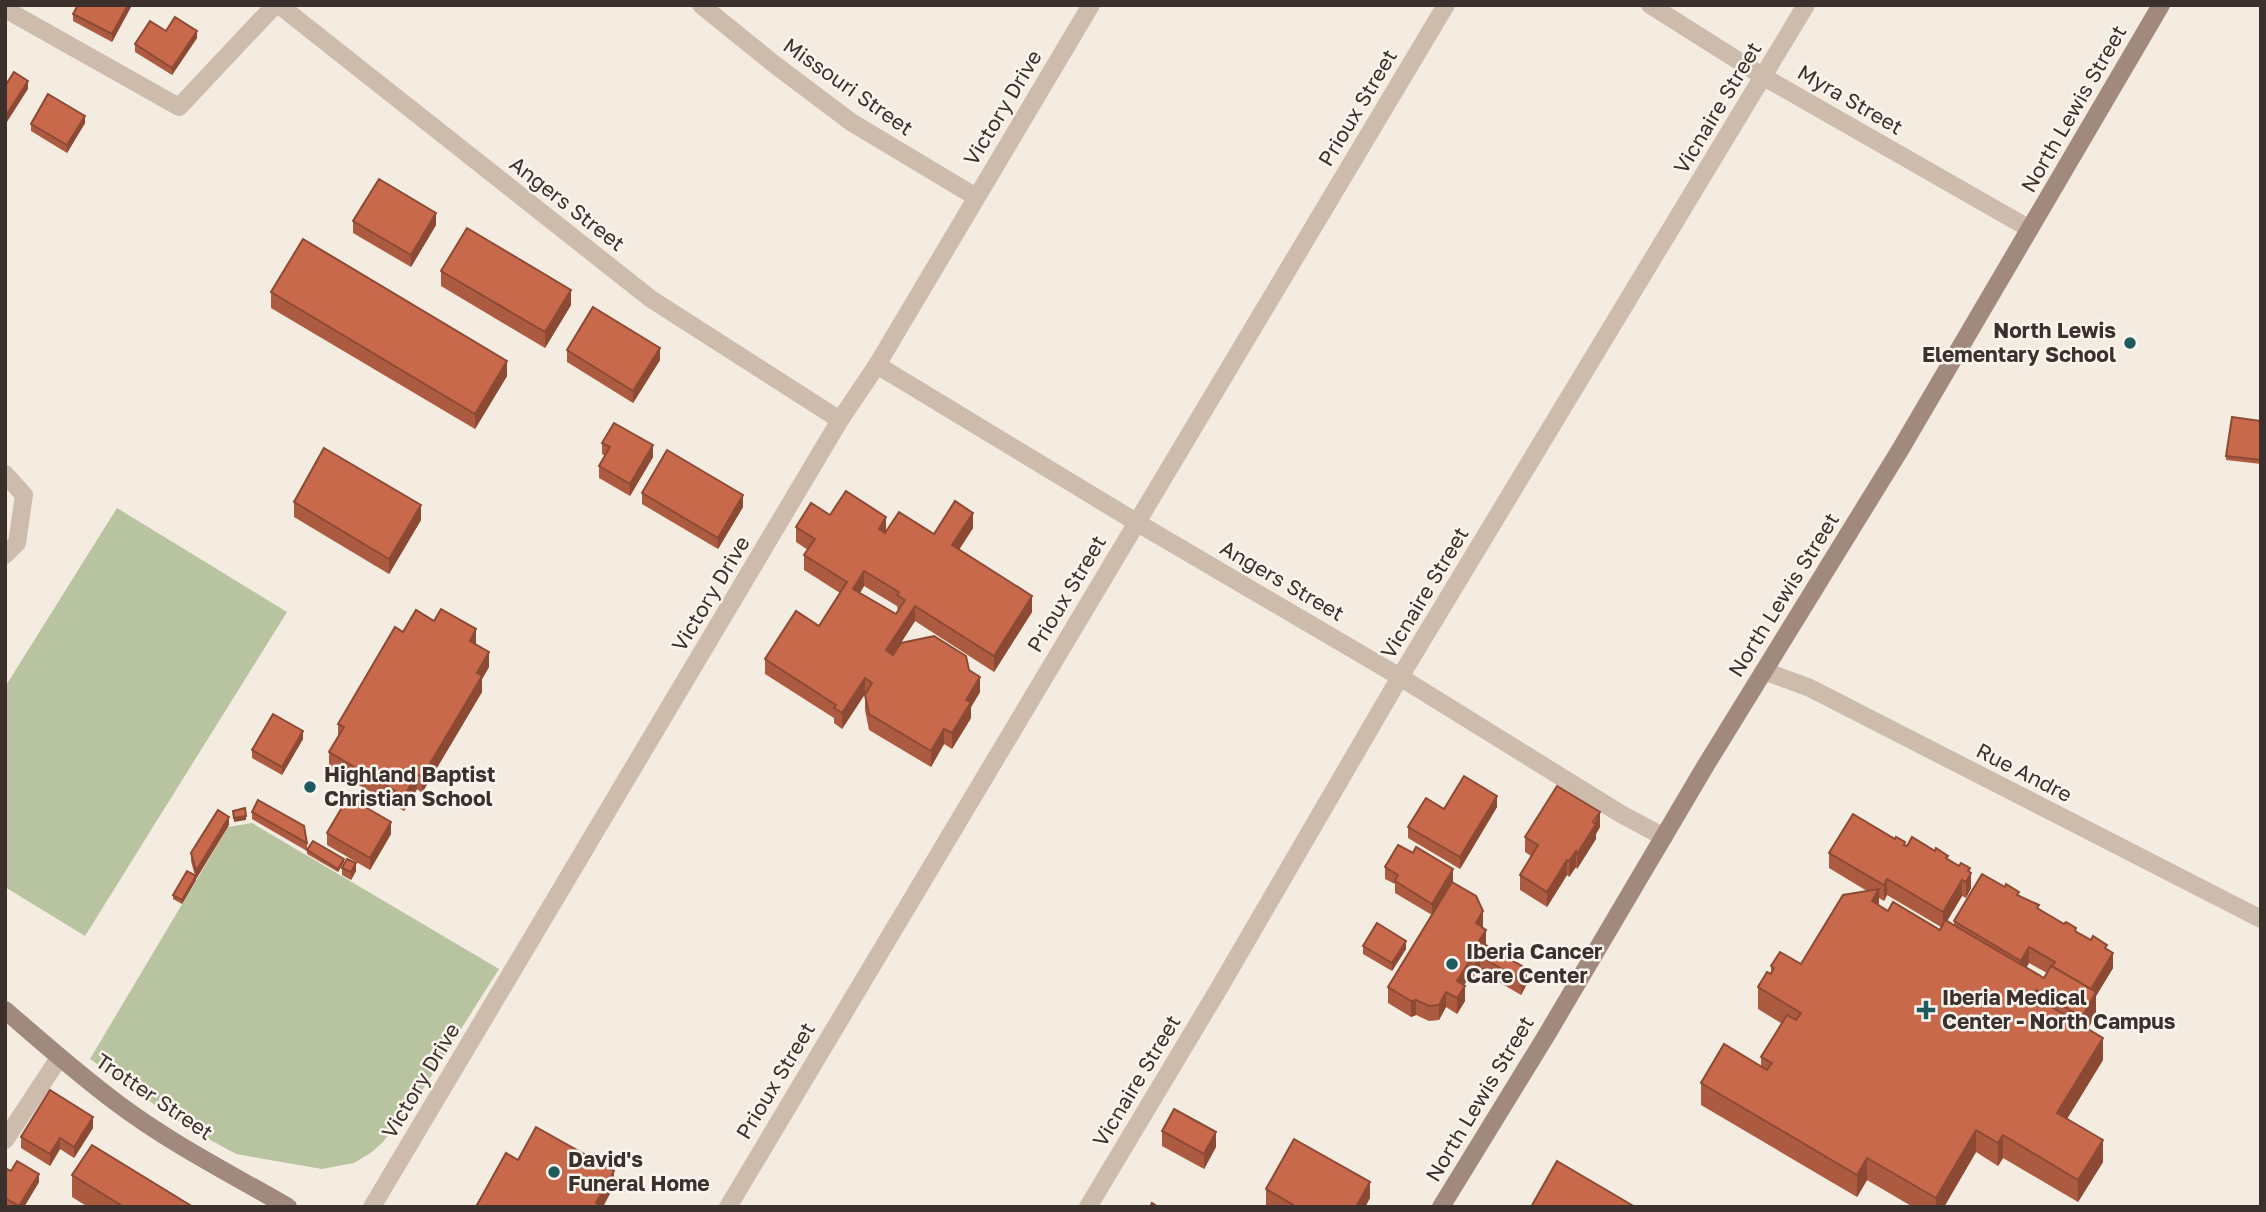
<svg xmlns="http://www.w3.org/2000/svg" width="2266" height="1212" font-family="'Golos Text',sans-serif">
<style>
.green{fill:#b8c4a0}
.lines{fill:none;stroke-linecap:round;stroke-linejoin:round}
.street{stroke:#cdbbac;stroke-width:18}
.secondary{stroke:#a18a7d;stroke-width:18}
.wall{fill:#ac5a40;fill-rule:evenodd}
.shaded-wall{fill:#8c4a34}
.building{fill:#c8694b;stroke:#8c4a34;stroke-width:2;fill-rule:evenodd}
.poi-dot{fill:#1f5a5e;stroke:#fbf5ee;stroke-width:2.5}
.labels{text-anchor:middle;stroke-width:5;stroke-linejoin:round;paint-order:stroke}
.street-label{font-size:21px;fill:#3b302b;stroke:#fbf5ee}
.poi-label{font-size:21px;font-weight:bold;fill:#3b302b;stroke:#fbf5ee;text-anchor:start}
</style>
<rect width="100%" height="100%" fill="#f4ebe1"/>
<g class="green">
<polygon points="117,508 287,612 85,936 5,887 5,687"/>
<polygon points="252,823 499,969 423,1089 383,1142 372,1152 354,1163 322,1169 236,1154 185,1126 90,1059 228,827"/>
</g>
<g class="lines">
<g class="street">
<polyline points="279,5 651,299 840,420"/>
<polyline points="701,5 774,64 851,122 976,197"/>
<polyline points="1650,5 1764,77 2030,229"/>
<polyline points="5,9 179,107 275,5"/>
<polyline points="877,365 1136,522 1400,677 1621,814 1664,837"/>
<polyline points="5,474 24,495 17,543 5,555"/>
<polyline points="1764,671 1810,688 2261,919"/>
<polyline points="5,1140 59,1058"/>
<polyline points="372,1207 840,420 877,365 1091,5"/>
<polyline points="728,1207 1446,5"/>
<polyline points="1088,1207 1218,990 1400,677 1806,5"/>
</g>
<g class="secondary">
<path d="M5,1010C42,1042 78,1074 117,1103C170,1143 231,1174 288,1207"/>
<polyline points="1441,1207 1546,1036 1706,765 1900,450 2161,5"/>
</g>
</g>
<g class="wall">
<polygon points="132,5 112,42 73,21 73,14"/>
<polygon points="166,31 197,38 172,75 135,52 135,44"/>
<polygon points="85,123 67,153 31,131 31,124"/>
<polygon points="353,221 436,225 411,267 353,233"/>
<polygon points="441,271 571,305 545,348 441,286"/>
<polygon points="271,292 507,376 475,429 271,308"/>
<polygon points="567,350 660,360 633,403 567,362"/>
<polygon points="2261,421 2261,464 2226,460 2226,456"/>
<polygon points="602,443 653,457 630,496 599,478 599,466 605,456 602,454"/>
<polygon points="642,493 743,507 718,549 642,504"/>
<polygon points="294,502 421,520 389,574 294,517"/>
<path d="M796,527L934,534L973,528L959,550L1032,612L994,672L915,621L893,655L969,670L980,692L971,707V718L952,749L944,744L931,767L869,730L865,710V694L842,729L834,723V718L765,674V659L819,626L840,593L804,570V555L808,550L796,542ZM864,586L897,606L898,611L896,614L860,593Z"/>
<polygon points="476,644 489,667 482,679 482,692 422,793 417,789 404,811 329,768 329,752 338,738 338,724"/>
<polygon points="303,739 282,775 252,758 252,750"/>
<polygon points="1497,807 1460,869 1408,838 1408,827 1444,809"/>
<polygon points="252,812 307,843 307,851 252,819"/>
<polygon points="229,825 196,879 196,877 196,880 182,904 173,899 173,895 195,876 191,861 191,853"/>
<polygon points="1600,827 1596,834 1596,839 1577,869 1576,867 1569,877 1567,875 1547,907 1520,890 1520,875 1531,856 1525,852 1525,837"/>
<polygon points="327,833 391,834 370,870 327,845"/>
<path d="M1905,846L1948,860L1970,872L1971,888L1966,898L1962,896L1947,921L1954,925V921L2019,896L2076,932L2107,949L2113,968L2096,996V1014L2088,1029L2103,1060L2067,1119L2103,1162L2078,1202L2003,1158L1998,1166L1976,1152L1944,1207H1913L1867,1180L1857,1197L1701,1105V1083L1761,1066V1057L1781,1023L1758,1009V987L1771,974V966L1801,964L1867,891L1829,868V853ZM1887,895L1941,927L1940,930L1888,911L1879,906V898L1884,901ZM2029,963L2047,973L2044,978L2026,968Z"/>
<polygon points="307,850 344,862 338,872 307,854"/>
<polygon points="1385,867 1453,881 1452,882 1483,927 1486,945 1527,984 1521,995 1480,971 1474,981 1469,977 1463,985 1465,1001 1457,1014 1446,1007 1439,1020 1429,1021 1416,1015 1411,1017 1388,1003 1388,987 1432,915 1395,893 1395,884 1385,879"/>
<polygon points="342,868 356,871 351,880 342,875"/>
<polygon points="1363,946 1406,949 1392,971 1363,954"/>
<polygon points="93,1128 74,1158 60,1149 50,1166 21,1148 21,1137"/>
<polygon points="1162,1131 1216,1147 1204,1169 1162,1146"/>
<polygon points="5,1172 39,1182 24,1207 7,1207 5,1205"/>
<polygon points="72,1175 193,1207 88,1207 72,1197"/>
<polygon points="1266,1189 1370,1198 1365,1207 1270,1207 1266,1205"/>
</g>
<g class="shaded-wall">
<polygon points="128,5 132,5 112,42 112,34"/>
<polygon points="197,31 197,38 172,75 172,68"/>
<polygon points="28,81 28,89 5,125 5,117"/>
<polygon points="85,116 85,123 67,153 67,145"/>
<polygon points="436,213 436,225 411,267 411,255"/>
<polygon points="571,290 571,305 545,348 545,332"/>
<polygon points="660,348 660,360 633,403 633,391"/>
<polygon points="507,361 507,376 475,429 475,414"/>
<polygon points="653,445 653,457 630,496 630,484"/>
<polygon points="743,495 743,507 718,549 718,538"/>
<polygon points="421,505 421,520 389,574 389,559"/>
<polygon points="973,513 973,528 952,560 952,545"/>
<polygon points="886,517 886,532 879,544 879,529"/>
<polygon points="864,571 864,586 853,604 853,589"/>
<polygon points="1032,596 1032,612 994,672 994,656"/>
<polygon points="915,606 915,621 886,666 886,650"/>
<polygon points="476,629 476,645 470,641"/>
<polygon points="489,652 489,667 482,679 482,692 422,793 422,777 477,673"/>
<polygon points="980,677 980,692 971,707 971,718 952,749 952,733 966,700"/>
<polygon points="865,678 865,694 842,729 842,713"/>
<polygon points="944,729 944,744 931,767 931,751"/>
<polygon points="303,731 303,739 282,775 282,767"/>
<polygon points="417,774 417,789 404,811 404,796"/>
<polygon points="1497,796 1497,807 1460,869 1460,857"/>
<polygon points="1600,812 1600,827 1596,834 1596,839 1577,869 1577,854"/>
<polygon points="246,816 246,820 234,822 234,818"/>
<polygon points="229,817 229,825 196,879 196,871"/>
<polygon points="391,822 391,834 370,870 370,858"/>
<polygon points="1576,851 1576,867 1569,877 1569,861"/>
<polygon points="344,859 344,862 338,872 338,869"/>
<polygon points="1567,860 1567,875 1547,907 1547,892"/>
<polygon points="356,863 356,871 351,880 351,872"/>
<polygon points="1970,868 1970,876 1971,873 1971,888 1966,898 1966,882"/>
<polygon points="1453,869 1453,881 1432,916 1432,904"/>
<polygon points="196,876 196,880 182,904 182,900"/>
<polygon points="1887,879 1887,895 1884,901 1884,885"/>
<polygon points="1962,880 1962,896 1943,928 1943,912"/>
<polygon points="1879,889 1879,911 1872,901"/>
<polygon points="1483,911 1483,927 1476,923"/>
<polygon points="1486,930 1486,945 1479,941"/>
<polygon points="1406,941 1406,949 1392,971 1392,963"/>
<polygon points="2029,947 2029,963 2021,976 2021,961"/>
<polygon points="2113,953 2113,968 2096,996 2096,1014 2082,1039 2082,1017 2090,991"/>
<polygon points="1480,956 1480,971 1474,981 1474,965"/>
<polygon points="1469,962 1469,977 1457,997 1457,981"/>
<polygon points="1527,969 1527,984 1521,995 1521,980"/>
<polygon points="1465,986 1465,1001 1457,1014 1457,998"/>
<polygon points="1446,992 1446,1007 1439,1020 1439,1005"/>
<polygon points="1416,1000 1416,1015 1411,1017 1411,1001"/>
<polygon points="2103,1038 2103,1060 2057,1135 2057,1113"/>
<polygon points="93,1117 93,1128 74,1158 74,1147"/>
<polygon points="1976,1130 1976,1152 1944,1207 1936,1207 1936,1198"/>
<polygon points="1216,1132 1216,1147 1204,1169 1204,1154"/>
<polygon points="2003,1135 2003,1158 1998,1166 1998,1143"/>
<polygon points="60,1138 60,1149 50,1166 50,1154"/>
<polygon points="2103,1140 2103,1162 2078,1202 2078,1180"/>
<polygon points="1867,1158 1867,1180 1857,1197 1857,1175"/>
<polygon points="614,1171 614,1186 603,1207 596,1203"/>
<polygon points="39,1174 39,1182 24,1207 19,1207"/>
<polygon points="1370,1182 1370,1198 1365,1207 1356,1207"/>
</g>
<g class="building">
<polygon points="78,5 128,5 112,34 73,14"/>
<polygon points="175,17 197,31 172,68 135,44 150,21 166,31"/>
<polygon points="14,72 28,81 5,117 5,82 7,83"/>
<polygon points="48,94 85,116 67,145 31,124"/>
<polygon points="379,179 436,213 411,255 353,221"/>
<polygon points="467,228 571,290 545,332 441,271"/>
<polygon points="303,239 507,361 475,414 271,292"/>
<polygon points="593,307 660,348 633,391 567,350"/>
<polygon points="2232,417 2261,421 2261,460 2226,456"/>
<polygon points="614,423 653,445 630,484 599,466 610,447 602,443"/>
<polygon points="324,448 421,505 389,559 294,502"/>
<polygon points="667,450 743,495 718,538 642,493"/>
<path d="M846,491L886,517L879,529L885,533L899,512L934,534L955,501L973,513L952,545L1032,596L994,656L915,606L886,650L893,655L901,643L934,636L966,656L969,670L980,677L966,700L971,702L952,733L944,729L931,751L869,714L865,695L872,683L865,678L842,713L834,708L836,705L765,659L796,611L819,626L847,582L804,555L815,539L796,527L811,503L830,515ZM864,571L899,592L897,595L905,600L896,614L853,589Z"/>
<polygon points="441,609 476,629 470,641 489,652 477,673 482,676 422,777 417,774 404,796 329,752 344,727 338,724 395,627 403,632 416,610 434,621"/>
<polygon points="273,714 303,731 282,767 252,750"/>
<polygon points="1464,776 1497,796 1460,857 1408,827 1426,798 1444,809"/>
<polygon points="1557,786 1600,812 1593,822 1596,824 1577,854 1576,851 1569,861 1567,860 1547,892 1520,875 1538,845 1525,837"/>
<polygon points="348,797 391,822 370,858 327,833"/>
<polygon points="258,800 304,826 307,843 252,812"/>
<polygon points="245,808 246,816 234,818 233,811"/>
<polygon points="218,810 229,817 196,871 191,853"/>
<polygon points="1853,814 1895,839 1896,837 1905,842 1904,845 1907,846 1912,837 1935,851 1936,848 1948,856 1946,858 1959,866 1961,863 1970,868 1968,871 1971,873 1966,882 1962,880 1943,912 1887,879 1884,885 1829,853"/>
<polygon points="313,841 344,859 338,869 307,850"/>
<polygon points="1398,845 1413,853 1416,847 1453,869 1432,904 1395,881 1398,875 1385,867"/>
<polygon points="347,859 356,863 351,872 342,868"/>
<polygon points="187,871 196,876 182,900 173,895"/>
<polygon points="1982,874 2005,887 2006,884 2019,892 2017,895 2039,905 2037,908 2064,924 2066,922 2076,928 2075,931 2091,940 2093,936 2107,945 2105,948 2113,953 2091,989 2052,966 2055,962 2029,947 2021,961 1954,921"/>
<polygon points="1452,882 1476,896 1483,911 1476,923 1486,930 1479,941 1527,969 1521,980 1480,956 1474,965 1469,962 1457,981 1465,986 1457,998 1446,992 1439,1005 1429,1006 1416,1000 1411,1001 1388,987"/>
<polygon points="1879,889 1872,901 1888,911 1893,902 1940,930 1945,920 2044,978 2051,966 2096,992 2082,1017 2036,990 2033,996 2103,1038 2057,1113 2103,1140 2078,1180 2003,1135 1998,1143 1976,1130 1936,1198 1867,1158 1857,1175 1701,1083 1724,1044 1767,1070 1772,1063 1761,1057 1787,1015 1796,1020 1801,1013 1758,987 1767,972 1771,974 1774,968 1771,966 1780,952 1801,964 1843,895"/>
<polygon points="1377,923 1406,941 1392,963 1363,946"/>
<polygon points="50,1090 93,1117 74,1147 60,1138 50,1154 21,1137"/>
<polygon points="1174,1109 1216,1132 1204,1154 1162,1131"/>
<polygon points="536,1127 614,1171 596,1203 602,1207 480,1207 477,1205 506,1153 518,1160"/>
<polygon points="1294,1139 1370,1182 1356,1207 1297,1207 1266,1189"/>
<polygon points="92,1145 193,1207 124,1207 72,1175"/>
<polygon points="17,1161 39,1174 19,1206 5,1198 5,1172 7,1169 11,1171"/>
<polygon points="1557,1161 1635,1207 1531,1207"/>
<polygon points="1152,1203 1158,1207 1150,1207"/>
</g>
<g class="poi-dot">
<circle cx="2130" cy="343" r="7"/>
<circle cx="310" cy="787" r="7"/>
<circle cx="1452" cy="964" r="7"/>
<path d="M1922.5 999.5h7v7h7v7h-7v7h-7v-7h-7v-7h7z"/>
<circle cx="554" cy="1172" r="7"/>
</g>
<g class="labels">
<g class="street-label">
<text transform="translate(848 87) rotate(35)" y="7">Missouri Street</text>
<text transform="translate(1850 100) rotate(30)" y="7">Myra Street</text>
<text transform="translate(1003 108) rotate(-59)" y="7">Victory Drive</text>
<text transform="translate(1358 108) rotate(-59)" y="7">Prioux Street</text>
<text transform="translate(1718 108) rotate(-59)" y="7">Vicnaire Street</text>
<text transform="translate(2074 109) rotate(-60)" y="7">North Lewis Street</text>
<text transform="translate(567 204) rotate(38)" y="7">Angers Street</text>
<text transform="translate(1282 581) rotate(30)" y="7">Angers Street</text>
<text transform="translate(1425 593) rotate(-59)" y="7">Vicnaire Street</text>
<text transform="translate(711 594) rotate(-59)" y="7">Victory Drive</text>
<text transform="translate(1067 594) rotate(-59)" y="7">Prioux Street</text>
<text transform="translate(1784 595) rotate(-58)" y="7">North Lewis Street</text>
<text transform="translate(2024 773) rotate(27)" y="7">Rue Andre</text>
<text transform="translate(421 1081) rotate(-59)" y="7">Victory Drive</text>
<text transform="translate(776 1081) rotate(-59)" y="7">Prioux Street</text>
<text transform="translate(1137 1081) rotate(-59)" y="7">Vicnaire Street</text>
<text transform="translate(154 1097) rotate(34)" y="7">Trotter Street</text>
<text transform="translate(1480 1099) rotate(-59)" y="7">North Lewis Street</text>
</g>
<g class="poi-label">
<text x="2116" y="338" text-anchor="end">North Lewis<tspan x="2116" dy="24">Elementary School</tspan></text>
<text x="324" y="782">Highland Baptist<tspan x="324" dy="24">Christian School</tspan></text>
<text x="1466" y="959">Iberia Cancer<tspan x="1466" dy="24">Care Center</tspan></text>
<text x="1942" y="1005">Iberia Medical<tspan x="1942" dy="24">Center - North Campus</tspan></text>
<text x="568" y="1167">David's<tspan x="568" dy="24">Funeral Home</tspan></text>
</g>
</g>
<rect width="2266" height="1212" fill="none" stroke="#3b302b" stroke-width="14"/>
</svg>
